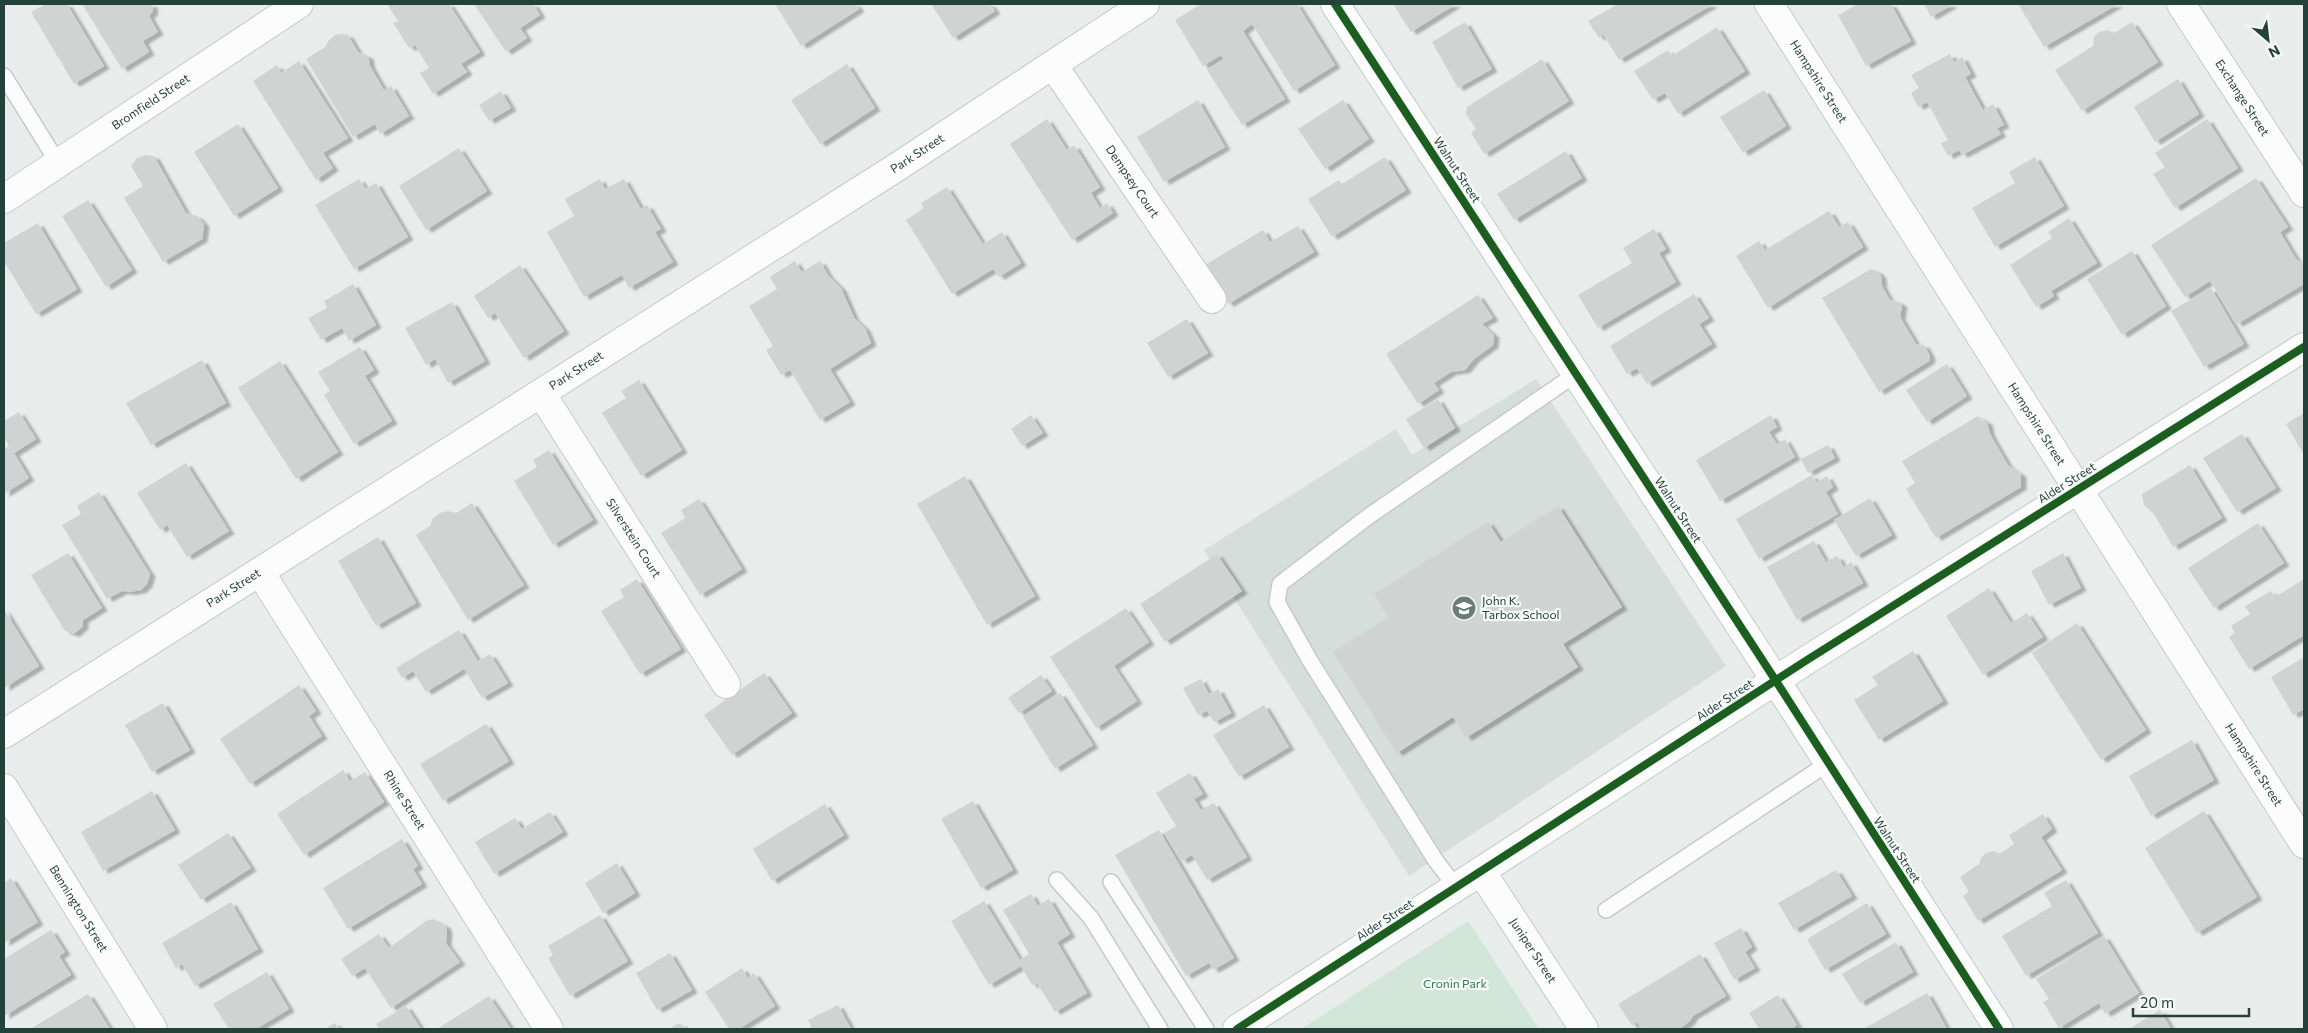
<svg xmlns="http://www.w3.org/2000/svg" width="2308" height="1033" font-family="Commissioner,sans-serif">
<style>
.built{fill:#d6dedb}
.green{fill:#d1e6d8}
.building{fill:#cfd4d2;filter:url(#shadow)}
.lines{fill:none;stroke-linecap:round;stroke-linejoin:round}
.service-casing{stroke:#c5cac8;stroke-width:18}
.minor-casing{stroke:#c5cac8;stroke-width:30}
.tertiary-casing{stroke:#c5cac8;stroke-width:30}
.secondary-casing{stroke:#c3cbc8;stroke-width:30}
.service{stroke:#fcfcfc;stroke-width:15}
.minor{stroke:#fcfcfc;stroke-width:28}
.tertiary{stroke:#fcfcfc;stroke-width:28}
.secondary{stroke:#fcfcfc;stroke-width:28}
.cycleway-casing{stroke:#f7fbf9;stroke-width:11}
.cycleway{stroke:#1b5e20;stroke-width:8}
.labels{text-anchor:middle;stroke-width:4.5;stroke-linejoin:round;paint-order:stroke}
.street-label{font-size:12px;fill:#24423a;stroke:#f7fbf9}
.poi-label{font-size:12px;fill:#24423a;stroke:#f7fbf9;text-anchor:start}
.park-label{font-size:12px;fill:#2d7a4b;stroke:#f7fbf9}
</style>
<defs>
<filter id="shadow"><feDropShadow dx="5.5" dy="3" stdDeviation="1" flood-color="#0004"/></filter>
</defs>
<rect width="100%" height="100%" fill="#e8edeb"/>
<polygon class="built" points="1536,379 1726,666 1409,876 1204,550 1396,429 1412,455"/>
<polygon class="green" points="1468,921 1539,1029 1301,1029"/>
<g class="building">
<polygon points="46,4 67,4 104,66 74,84 31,12"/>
<polygon points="82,4 152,4 153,11 149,16 158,32 143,41 149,52 122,69"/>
<polygon points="387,4 449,4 480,52 461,64 467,72 433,94 420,73 429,68 415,45 409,48 393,23 398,21"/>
<polygon points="474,4 533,4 540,15 520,28 527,38 506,52"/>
<polygon points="775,4 855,4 859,9 801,46"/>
<polygon points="931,4 990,4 995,11 953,38"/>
<polygon points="1201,4 1297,4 1335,65 1294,91 1252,24 1243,31 1285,99 1242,125 1207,70 1224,59 1221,55 1203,66 1175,20"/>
<polygon points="1393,4 1456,4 1411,32"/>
<polygon points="1618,4 1713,4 1619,60 1603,34 1599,38 1588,21"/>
<polygon points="1858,4 1891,4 1911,41 1866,66 1838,15"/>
<polygon points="1924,4 1953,4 1931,17"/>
<polygon points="2018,4 2118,4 2044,47"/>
<polygon points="1465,22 1492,69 1458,88 1432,42"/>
<polygon points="2132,22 2158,62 2082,111 2055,70 2093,46 2094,37 2099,32 2107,30 2114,33"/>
<polygon points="1717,27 1745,71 1678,114 1665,93 1653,100 1634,71 1668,50 1672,56"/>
<polygon points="342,34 348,35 358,52 368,56 370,66 384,90 391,86 409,116 380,134 375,124 353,137 306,59 325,47 329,40 335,35"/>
<polygon points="1950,54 1954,62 1962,57 1971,74 1965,77 1983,110 1993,104 2004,125 1997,128 2001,134 1962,155 1959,150 1948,156 1941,143 1948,140 1927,102 1918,107 1911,93 1919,88 1911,75"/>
<polygon points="1542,59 1569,101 1484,154 1471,133 1476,129 1466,114 1467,107"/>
<polygon points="299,61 348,138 323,153 333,168 316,180 253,81 277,65 281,73"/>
<polygon points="847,64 875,108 820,144 791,100"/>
<polygon points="2178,79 2199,114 2155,142 2134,107"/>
<polygon points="1764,90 1786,126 1743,153 1720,117"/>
<polygon points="501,91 511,108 489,121 479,105"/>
<polygon points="1198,100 1225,147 1164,182 1137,137"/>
<polygon points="1343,100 1369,139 1325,169 1298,129"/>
<polygon points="1047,119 1067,150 1074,145 1100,187 1091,193 1100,208 1107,203 1113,213 1072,240 1010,144"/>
<polygon points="2207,119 2238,168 2175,208 2153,174 2165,167 2155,153"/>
<polygon points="238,124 278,188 234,216 194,152"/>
<polygon points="459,148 487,191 426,230 399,186"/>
<polygon points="1566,151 1582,178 1514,220 1497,194"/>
<polygon points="146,155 154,156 186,213 197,216 204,224 202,239 163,262 124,198 143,186 131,166 137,158"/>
<polygon points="1385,157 1406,190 1332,237 1308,199 1339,180 1342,184"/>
<polygon points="2035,157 2064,206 1995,247 1972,208 2015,183 2009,172"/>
<polygon points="2256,178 2288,227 2280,232 2296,259 2304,264 2304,284 2237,324 2210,281 2185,297 2151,245"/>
<polygon points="359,179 366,189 376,183 408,237 354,269 315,205"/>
<polygon points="600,179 605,189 624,179 641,209 647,205 661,229 655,232 673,262 629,288 622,275 584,297 547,232 574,216 565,199"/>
<polygon points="947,187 983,244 1002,232 1021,263 999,277 993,269 952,294 906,220 924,208 921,203"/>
<polygon points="88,200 132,270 106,287 62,216"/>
<polygon points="1829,211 1839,227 1848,222 1863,247 1768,308 1736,256 1759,241 1765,250"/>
<polygon points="2069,218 2097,263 2051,291 2054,296 2036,307 2010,265 2052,238 2048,232"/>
<polygon points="38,223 77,289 36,314 4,261 4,243"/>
<polygon points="1298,226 1314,252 1228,304 1205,265 1263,230 1270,242"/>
<polygon points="1654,229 1666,249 1659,253 1676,282 1598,328 1578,295 1632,263 1623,248"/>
<polygon points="2132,251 2166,306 2122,335 2087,279"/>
<polygon points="795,261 802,272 820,261 828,275 841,288 854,318 865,328 871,343 830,369 850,402 820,420 790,370 781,375 766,350 773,346 749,306 777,289 770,277"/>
<polygon points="520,265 564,331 524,358 495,313 488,318 474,296"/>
<polygon points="1871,269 1877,271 1881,276 1882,286 1890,300 1897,301 1902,304 1900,317 1916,344 1924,345 1930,356 1929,361 1879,392 1822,298"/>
<polygon points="353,284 376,325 349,341 342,328 321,340 308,318 327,308 324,301"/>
<polygon points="2211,288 2244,344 2204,367 2171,311"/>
<polygon points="1694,294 1709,318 1699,324 1712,344 1647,384 1637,368 1627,374 1610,346"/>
<polygon points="1478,295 1493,318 1482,324 1494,335 1493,345 1474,359 1465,370 1451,372 1434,383 1439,390 1418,404 1386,354"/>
<polygon points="452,302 485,361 448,383 435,359 426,365 405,328"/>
<polygon points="1187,319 1208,353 1168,377 1147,343"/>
<polygon points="360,347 374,370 365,376 392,421 354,444 324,395 330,391 318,372"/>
<polygon points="202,360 226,403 151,445 126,403"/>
<polygon points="280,361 338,452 296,479 238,388"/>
<polygon points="1947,364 1967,396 1927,422 1906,390"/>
<polygon points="639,380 682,450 641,476 602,413 626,398 621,391"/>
<polygon points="1438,399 1455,428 1424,448 1406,419"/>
<polygon points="19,412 36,439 14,453 29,478 4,494 4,449 9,446 4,438 4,421"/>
<polygon points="2304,413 2304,455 2286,424"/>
<polygon points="1031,415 1043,433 1022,446 1011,429"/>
<polygon points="1771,415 1777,427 1769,432 1777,444 1785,439 1795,457 1720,501 1696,460"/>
<polygon points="1978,416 1987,422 1990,434 2008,465 2021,474 2021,487 1936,538 1906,489 1915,483 1902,461"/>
<polygon points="2242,434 2276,488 2237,512 2203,458"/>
<polygon points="1828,445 1835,458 1808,473 1801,459"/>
<polygon points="549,450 593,520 553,545 514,481 537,467 533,460"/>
<polygon points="186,463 229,531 187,557 167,525 160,530 137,493"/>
<polygon points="2190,465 2222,518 2173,547 2154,514 2144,505 2142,494"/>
<polygon points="1812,475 1816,482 1827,476 1833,487 1826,492 1838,514 1759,559 1736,519"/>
<polygon points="965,476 1035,596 987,625 917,504"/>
<polygon points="99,492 150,574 147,584 141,590 130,592 122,591 107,599 62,525 81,514 77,506"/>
<polygon points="1870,498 1892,535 1856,556 1834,520"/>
<polygon points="699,499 742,569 700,595 661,533 685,518 681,510"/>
<polygon points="472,503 524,585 468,620 416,535 430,526 433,518 440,513 448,511 456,513"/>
<polygon points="1558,506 1622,607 1563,644 1578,667 1466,738 1453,717 1397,753 1333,652 1388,617 1374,594 1488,522 1501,542"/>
<polygon points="2258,523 2284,563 2214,608 2188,568"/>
<polygon points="378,537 416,603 376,626 338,561"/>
<polygon points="1814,541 1826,562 1837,556 1844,567 1851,562 1863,583 1797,620 1767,567"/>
<polygon points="68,553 102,608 83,620 83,626 74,634 65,631 31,575"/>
<polygon points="2063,553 2081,588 2049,605 2031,571"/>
<polygon points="1217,554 1242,591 1165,642 1140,604"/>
<polygon points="637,579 681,649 640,674 601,611 624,597 620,590"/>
<polygon points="2304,579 2304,635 2249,669 2229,637 2235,633 2231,626 2250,614 2245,606 2271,591 2275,597"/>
<polygon points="1989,588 2011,623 2027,613 2043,637 1983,675 1946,616"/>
<polygon points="1126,608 1149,642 1114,666 1137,701 1096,728 1050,657"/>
<polygon points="4,609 39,666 4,688"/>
<polygon points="2077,623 2146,730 2101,760 2032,653"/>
<polygon points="459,630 478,661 490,654 508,683 482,698 464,669 426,692 413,671 402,678 396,668"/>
<polygon points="1913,651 1943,701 1879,740 1854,700 1878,685 1872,677"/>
<polygon points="2304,657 2304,709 2293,715 2271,677"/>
<polygon points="764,673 792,713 732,755 704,715"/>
<polygon points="1041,675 1052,691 1019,713 1008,698"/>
<polygon points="1201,679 1209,694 1218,689 1231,713 1214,722 1207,711 1198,715 1183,688"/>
<polygon points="299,685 316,711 309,716 322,736 250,784 220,739"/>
<polygon points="1060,693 1093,745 1055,769 1023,717"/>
<polygon points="163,703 190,750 152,772 125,725"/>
<polygon points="1264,705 1289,747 1239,777 1213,735"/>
<polygon points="486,724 509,761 443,801 420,764"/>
<polygon points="2192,740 2214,780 2151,816 2129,776"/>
<polygon points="343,770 350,781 365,772 384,802 304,855 277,814"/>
<polygon points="1190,773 1203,794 1194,799 1201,810 1214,803 1247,857 1207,880 1192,855 1182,861 1164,833 1176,826 1156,793"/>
<polygon points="152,791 175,830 103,871 81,832"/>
<polygon points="973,801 1013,870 981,888 941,819"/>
<polygon points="825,804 844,835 772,881 753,849"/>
<polygon points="2204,811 2257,897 2197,933 2145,848"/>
<polygon points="550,812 563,832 494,874 475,842 515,818 522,829"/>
<polygon points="2043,814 2052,829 2041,837 2062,870 1978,921 1963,896 1969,892 1960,877 1979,864 1981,858 1986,853 1994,851 2000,854 2014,844 2009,835"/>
<polygon points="1159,830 1234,958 1213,970 1209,963 1186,976 1115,855"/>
<polygon points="228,833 251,868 201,900 178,865"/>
<polygon points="402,839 418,866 413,869 422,884 348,929 323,888"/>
<polygon points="617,863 635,893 603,913 585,883"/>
<polygon points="1836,870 1852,896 1794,930 1778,903"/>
<polygon points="11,878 38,922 4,943 4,883"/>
<polygon points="2066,880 2098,933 2026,976 2002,936 2052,906 2044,893"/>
<polygon points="1031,894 1038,906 1049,899 1070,934 1057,942 1087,993 1055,1012 1037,983 1032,985 1021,966 989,985 951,921 984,901 1020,960 1029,954 1003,910"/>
<polygon points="231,902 258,949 195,986 182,964 176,968 162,943"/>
<polygon points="1867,903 1886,934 1825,970 1807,939"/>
<polygon points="600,915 628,961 570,996 548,958 553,955 548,946"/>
<polygon points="433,919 445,925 447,930 446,943 460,962 391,1008 365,968 352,976 341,959 379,934 389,948 426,921"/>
<polygon points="1741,928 1752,947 1745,952 1755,968 1734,980 1714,943"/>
<polygon points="51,930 65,952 59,956 71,975 4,1016 4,959"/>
<polygon points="2104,936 2139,993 2105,1014 2099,1003 2059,1028 2043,1002 2049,999 2036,979"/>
<polygon points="1896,942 1913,972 1860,1003 1842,974"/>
<polygon points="670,953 692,990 657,1010 636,973"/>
<polygon points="1700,954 1726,996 1693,1016 1689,1022 1679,1029 1642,1029 1637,1022 1632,1026 1618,1004"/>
<polygon points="742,968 748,978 754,973 775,1006 739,1029 729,1029 705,992"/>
<polygon points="267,972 289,1009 256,1029 229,1029 213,1004"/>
<polygon points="1927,993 1947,1029 1866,1029 1865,1028"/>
<polygon points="88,994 110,1029 33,1029 32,1028"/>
<polygon points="1778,995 1797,1025 1791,1029 1759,1029 1749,1013"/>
<polygon points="489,996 511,1029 437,1029"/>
<polygon points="838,1005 851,1029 812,1029 808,1020"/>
<polygon points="406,1006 421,1029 379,1029 376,1024"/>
<polygon points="2160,1010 2171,1029 2129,1029"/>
<polygon points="335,1023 339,1029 324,1029"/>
<polygon points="677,1024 681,1024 687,1029 670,1029"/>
</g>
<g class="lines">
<defs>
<g id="service">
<polyline points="4,76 58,163"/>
<polyline points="1057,880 1091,918 1160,1029"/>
<polyline points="1111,882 1206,1029"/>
<polyline points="1456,887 1436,861 1309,659 1277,602 1280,584 1369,516 1576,374"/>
<polyline points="1606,910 1827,764"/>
</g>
<g id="minor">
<polyline points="1335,4 1776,681 1999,1029"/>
<path id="s1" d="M2181,4L2304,193"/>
<path id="s2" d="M1053,65L1212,299"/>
<path id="s3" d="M4,199L299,4"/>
<path id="s4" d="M541,393L726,684"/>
<path id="s5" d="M260,572L549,1029"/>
<path id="s6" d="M4,788L153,1029"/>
<path id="s7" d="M1481,871L1584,1029"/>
<polyline points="1237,1029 1807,660 2304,347"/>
</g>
<g id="tertiary">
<path id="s8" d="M1769,4L2304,844"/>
</g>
<g id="secondary">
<path id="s9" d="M4,734L897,167L1145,4"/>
</g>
</defs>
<use href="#service" class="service-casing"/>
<use href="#minor" class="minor-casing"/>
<use href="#tertiary" class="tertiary-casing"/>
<use href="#secondary" class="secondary-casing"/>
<use href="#service" class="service"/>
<use href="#minor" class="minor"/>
<use href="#tertiary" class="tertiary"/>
<use href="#secondary" class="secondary"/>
<defs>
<g id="cycleway">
<polyline points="1335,4 1776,681 1999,1029"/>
<polyline points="1237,1029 1807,660 2304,347"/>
</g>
</defs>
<use href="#cycleway" class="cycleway-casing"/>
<use href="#cycleway" class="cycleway"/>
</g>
<defs>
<symbol id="school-disc" viewBox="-11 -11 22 22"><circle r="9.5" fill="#697e78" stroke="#f7fbf9"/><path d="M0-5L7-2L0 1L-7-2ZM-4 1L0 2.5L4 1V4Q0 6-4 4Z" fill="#fff"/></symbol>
</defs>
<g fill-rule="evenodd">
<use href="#school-disc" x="1450" y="594" width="28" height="28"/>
</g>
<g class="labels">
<g class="street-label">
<text dy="4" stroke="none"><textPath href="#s8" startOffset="92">Hampshire Street</textPath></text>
<text dy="4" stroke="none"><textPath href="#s1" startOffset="112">Exchange Street</textPath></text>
<text dy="4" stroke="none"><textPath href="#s3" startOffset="176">Bromfield Street</textPath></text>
<text dy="4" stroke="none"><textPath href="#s9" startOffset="1082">Park Street</textPath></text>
<text transform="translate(1457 170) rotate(57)" y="4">Walnut Street</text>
<text dy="4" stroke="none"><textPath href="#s2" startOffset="141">Dempsey Court</textPath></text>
<text dy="4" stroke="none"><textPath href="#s9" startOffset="678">Park Street</textPath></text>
<text dy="4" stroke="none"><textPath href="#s8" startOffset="498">Hampshire Street</textPath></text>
<text transform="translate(2067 483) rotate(-32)" y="4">Alder Street</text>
<text transform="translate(1678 510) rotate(57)" y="4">Walnut Street</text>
<text dy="4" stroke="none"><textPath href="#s4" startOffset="172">Silverstein Court</textPath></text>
<text dy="4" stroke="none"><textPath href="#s9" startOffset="272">Park Street</textPath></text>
<text transform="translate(1725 700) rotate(-33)" y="4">Alder Street</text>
<text dy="4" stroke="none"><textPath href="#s8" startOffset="902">Hampshire Street</textPath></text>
<text dy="4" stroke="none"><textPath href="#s5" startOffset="270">Rhine Street</textPath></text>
<text transform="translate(1897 850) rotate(57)" y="4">Walnut Street</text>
<text dy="4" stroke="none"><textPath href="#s6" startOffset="142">Bennington Street</textPath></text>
<text transform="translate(1385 920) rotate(-33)" y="4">Alder Street</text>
<text dy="4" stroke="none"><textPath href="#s7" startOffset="95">Juniper Street</textPath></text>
</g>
<g class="poi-label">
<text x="1482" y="605">John K.<tspan x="1482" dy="14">Tarbox School</tspan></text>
</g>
<g class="park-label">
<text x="1455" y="988">Cronin Park</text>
</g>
</g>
<rect width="2308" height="1033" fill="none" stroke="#24423a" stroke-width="10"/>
<g transform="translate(2268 40) rotate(152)" stroke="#f7fbf9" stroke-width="4" paint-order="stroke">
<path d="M0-4L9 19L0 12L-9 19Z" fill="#24423a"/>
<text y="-8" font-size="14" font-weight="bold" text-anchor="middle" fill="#24423a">N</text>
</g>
<path d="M2133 1008v8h116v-8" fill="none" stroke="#24423a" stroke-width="2.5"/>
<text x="2140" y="1008" font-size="15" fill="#24423a" stroke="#f7fbf9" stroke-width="4" paint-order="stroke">20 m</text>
</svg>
